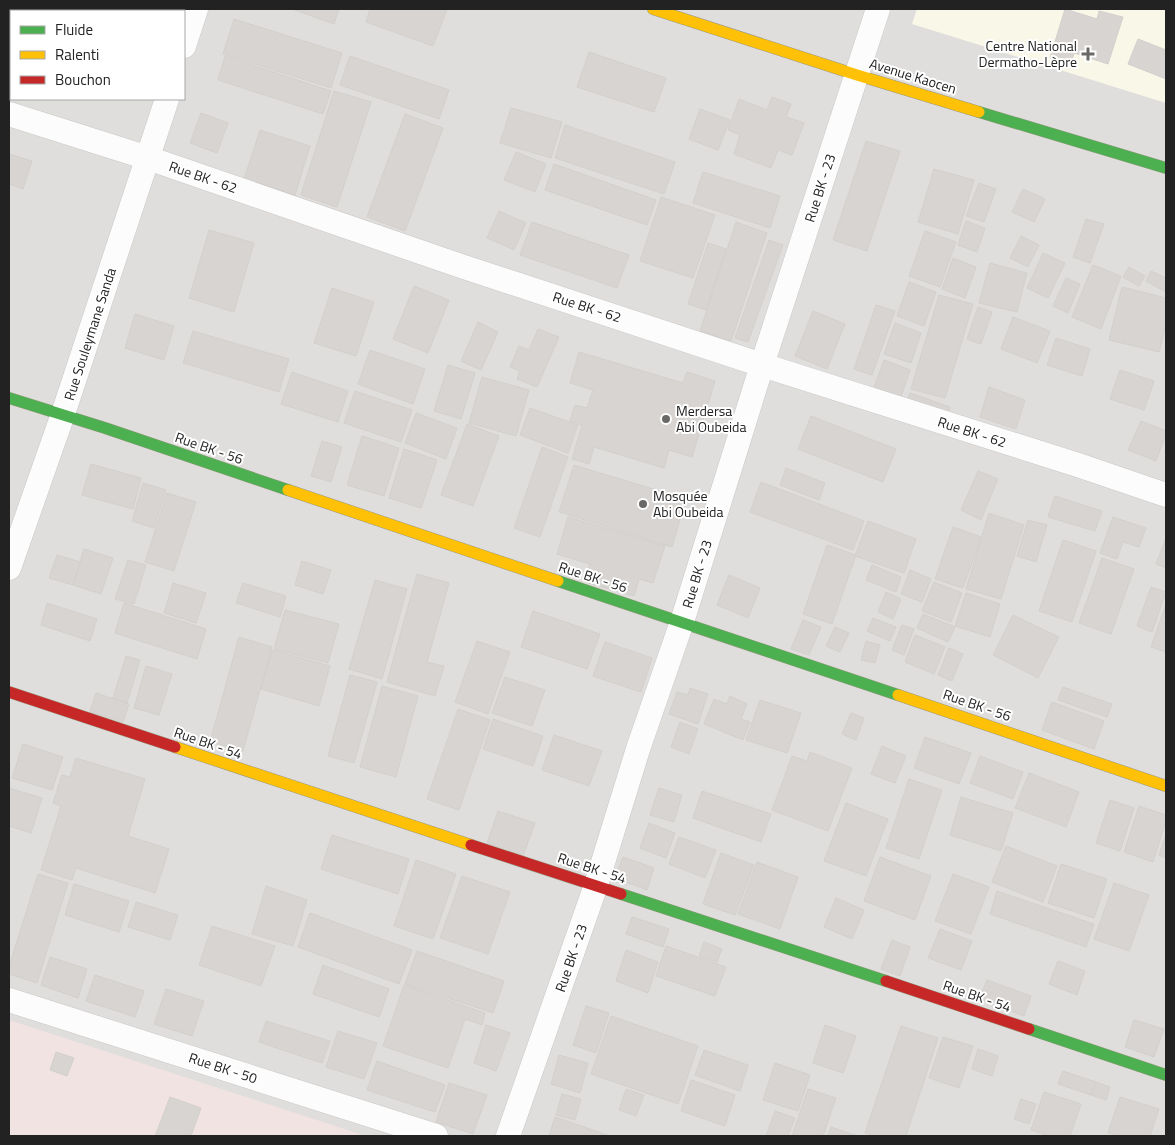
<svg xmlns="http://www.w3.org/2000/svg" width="1175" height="1145" font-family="'Titillium Web',sans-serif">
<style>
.residential{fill:#dfdedc;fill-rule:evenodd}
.commercial{fill:#f1e3e1}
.education{fill:#f8f7e8}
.building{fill:#d7d4d2;stroke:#d3d0cc}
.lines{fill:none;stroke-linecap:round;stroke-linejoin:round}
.street-casing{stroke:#c9c8c7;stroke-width:25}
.fast-casing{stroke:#999a82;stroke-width:12}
.slow-casing{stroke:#999a82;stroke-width:12}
.jam-casing{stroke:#999a82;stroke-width:12}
.street{stroke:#fdfcfc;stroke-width:24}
.fast{stroke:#4caf50;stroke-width:11}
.slow{stroke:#ffc107;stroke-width:11}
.jam{stroke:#c62828;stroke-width:11}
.poi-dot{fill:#6a6968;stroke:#fff;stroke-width:2}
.labels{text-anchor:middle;stroke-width:4;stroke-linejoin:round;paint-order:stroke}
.poi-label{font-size:14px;fill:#222;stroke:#fff;text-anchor:start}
.street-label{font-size:14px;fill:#222;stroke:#fff}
</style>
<rect width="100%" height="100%" fill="#f0eeeb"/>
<path class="residential" d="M9,9H1166V1136H9ZM11,11H184V99H11Z"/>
<polygon class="commercial" points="9,1020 366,1136 9,1136"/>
<polygon class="education" points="917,9 1166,9 1166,103 912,24"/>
<g class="building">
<polygon points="24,9 52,9 52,11 23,11"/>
<polygon points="292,9 339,9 334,24"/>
<polygon points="370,9 447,9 433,46 366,22"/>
<polygon points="1065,9 1097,19 1099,11 1123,17 1108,64 1074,53 1071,64 1050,58"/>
<polygon points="234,19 342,53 331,88 223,54"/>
<polygon points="1138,39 1166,50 1166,79 1128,64"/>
<polygon points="589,52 666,78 654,112 577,87"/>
<polygon points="225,56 331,91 323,114 218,80"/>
<polygon points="350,56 449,90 439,119 340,85"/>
<polygon points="334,91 371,102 337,207 301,195"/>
<polygon points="772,97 791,104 786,117 804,123 792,155 778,150 771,168 734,154 740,135 728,130 739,99 767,110"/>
<polygon points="511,108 562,122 551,158 500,143"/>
<polygon points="700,109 730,120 718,150 689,139"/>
<polygon points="201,113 228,123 217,153 190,143"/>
<polygon points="405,114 443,128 405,231 367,217"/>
<polygon points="565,125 675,162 664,194 555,158"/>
<polygon points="260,130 310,146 295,195 244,179"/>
<polygon points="866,141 900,151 867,251 833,240"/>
<polygon points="516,152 546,164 535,192 504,180"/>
<polygon points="9,154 32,161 23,189 9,184"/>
<polygon points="554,164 656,200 647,225 545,190"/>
<polygon points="934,169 974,180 958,234 918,222"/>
<polygon points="703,172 780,196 770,228 693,203"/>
<polygon points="979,183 996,189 984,222 966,216"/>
<polygon points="1023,189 1045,199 1034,222 1012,212"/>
<polygon points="661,197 715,215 693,278 640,261"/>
<polygon points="499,211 526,223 514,250 487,238"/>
<polygon points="1086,219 1104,224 1090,263 1073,257"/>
<polygon points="966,221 985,228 977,252 958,245"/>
<polygon points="532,222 629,255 617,288 520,255"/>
<polygon points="736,222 767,233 731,341 700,331"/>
<polygon points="209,230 254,243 234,312 189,298"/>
<polygon points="925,231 956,242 940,287 909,276"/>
<polygon points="1021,236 1039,245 1028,267 1010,258"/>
<polygon points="769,240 783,245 748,342 735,338"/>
<polygon points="708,243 726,249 706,310 688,304"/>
<polygon points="1043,253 1065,263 1048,298 1027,288"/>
<polygon points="953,258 976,267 965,298 942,289"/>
<polygon points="990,263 1027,273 1017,312 979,303"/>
<polygon points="1093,265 1121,276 1101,329 1072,317"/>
<polygon points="1129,267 1145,276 1139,286 1123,277"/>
<polygon points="1151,271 1166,278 1166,292 1146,281"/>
<polygon points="1066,278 1080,284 1068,313 1053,306"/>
<polygon points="909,282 936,292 924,326 897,316"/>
<polygon points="414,286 449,300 428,353 393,339"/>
<polygon points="1122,287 1166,298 1166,325 1159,352 1109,340"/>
<polygon points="332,288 374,302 356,356 314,343"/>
<polygon points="939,295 973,304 945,398 911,389"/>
<polygon points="876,305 895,311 872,375 854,369"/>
<polygon points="978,307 992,312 981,344 967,339"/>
<polygon points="813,311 845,324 827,369 795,356"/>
<polygon points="135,314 174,326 164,360 125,348"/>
<polygon points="1013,317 1050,331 1037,363 1001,349"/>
<polygon points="478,322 498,332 481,370 461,361"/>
<polygon points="895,323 921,333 911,363 884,354"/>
<polygon points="538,329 559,337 537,387 517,379 520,371 510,367 519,346 529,350"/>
<polygon points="193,331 289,359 279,392 183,363"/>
<polygon points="1056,338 1090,349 1082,376 1047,365"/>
<polygon points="370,350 425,369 413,404 358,384"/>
<polygon points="579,352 683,383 687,372 715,381 692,457 669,450 664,468 594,447 589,464 572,459 582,425 570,421 575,405 587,408 593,390 570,383"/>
<polygon points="884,360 910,370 901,397 874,387"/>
<polygon points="448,365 475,373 461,419 434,411"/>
<polygon points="1120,370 1154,381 1144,410 1110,399"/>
<polygon points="292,372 348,391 338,422 281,404"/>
<polygon points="482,377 529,390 516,436 469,423"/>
<polygon points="989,387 1025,400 1016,429 980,417"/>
<polygon points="355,391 412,410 401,442 344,423"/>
<polygon points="910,393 950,407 948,415 907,401"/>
<polygon points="530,408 578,425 568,453 520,435"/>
<polygon points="416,413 457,428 446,459 405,443"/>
<polygon points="811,416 896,449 883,482 798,449"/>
<polygon points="1141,421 1166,431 1166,434 1156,461 1128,450"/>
<polygon points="467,424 499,436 473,506 441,495"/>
<polygon points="362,436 399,448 384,496 347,485"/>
<polygon points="322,441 342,447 331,482 311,476"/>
<polygon points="542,447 568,457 540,537 514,528"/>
<polygon points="404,449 437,460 421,508 389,498"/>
<polygon points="91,464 141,478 133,509 82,495"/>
<polygon points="574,465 686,499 672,547 559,512"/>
<polygon points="786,468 825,483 819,500 780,485"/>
<polygon points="978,471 998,479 981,520 961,510"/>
<polygon points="761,482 864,521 853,550 750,512"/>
<polygon points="143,483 166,490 154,528 132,521"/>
<polygon points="167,493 196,502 174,571 145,562"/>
<polygon points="1055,496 1102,511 1095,531 1048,517"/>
<polygon points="989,513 1024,525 1001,599 966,589"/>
<polygon points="568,517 665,546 653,583 639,579 634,596 585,582 590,564 557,554"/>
<polygon points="1113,517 1146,528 1139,547 1123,542 1117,559 1100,553"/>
<polygon points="1028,520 1047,525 1036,562 1017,556"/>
<polygon points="868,521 916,539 904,573 855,556"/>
<polygon points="953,527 981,537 963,588 935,579"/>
<polygon points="1166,538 1166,568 1156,564"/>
<polygon points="1063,540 1096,551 1072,622 1039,611"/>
<polygon points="827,545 856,555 832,624 803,614"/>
<polygon points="84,549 113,558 101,594 73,585"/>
<polygon points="57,555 80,562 73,585 49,578"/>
<polygon points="1102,558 1134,569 1111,634 1079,623"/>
<polygon points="128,560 146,565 134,604 115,599"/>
<polygon points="302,561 331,570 323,594 295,585"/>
<polygon points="872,565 901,577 896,592 866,580"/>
<polygon points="910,570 931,579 922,602 901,594"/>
<polygon points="417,574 449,583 427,662 444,666 435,696 387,682"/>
<polygon points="729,575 760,588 748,618 717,605"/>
<polygon points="375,580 407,589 382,679 349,669"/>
<polygon points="934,582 962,593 951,622 922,611"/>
<polygon points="173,583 206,593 196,623 164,613"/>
<polygon points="243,583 286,596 280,617 236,603"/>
<polygon points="1151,587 1166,592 1152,632 1137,626"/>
<polygon points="886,592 901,599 893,619 878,612"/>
<polygon points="966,593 1000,604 990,637 955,626"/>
<polygon points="47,603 97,619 90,641 41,625"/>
<polygon points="124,603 206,629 197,659 115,633"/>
<polygon points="1166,604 1166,652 1151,647"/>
<polygon points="285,610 339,624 328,663 274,649"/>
<polygon points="533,611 600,634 587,669 521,647"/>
<polygon points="923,614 955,627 948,642 917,628"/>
<polygon points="1013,615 1059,637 1038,678 993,655"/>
<polygon points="873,618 896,627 890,641 867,631"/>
<polygon points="803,620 821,627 809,655 791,649"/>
<polygon points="902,625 914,629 904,655 892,650"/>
<polygon points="835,627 849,633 840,652 826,646"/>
<polygon points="915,635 945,647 934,674 905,662"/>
<polygon points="239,637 272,647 243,751 210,742"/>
<polygon points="477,641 510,652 488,714 455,702"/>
<polygon points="866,641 880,645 875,663 861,660"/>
<polygon points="605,642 652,658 641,692 593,676"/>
<polygon points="949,648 963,654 952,681 938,675"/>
<polygon points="272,650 330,666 319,706 261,689"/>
<polygon points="126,656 140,660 127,703 113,698"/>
<polygon points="146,666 172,674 159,715 134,708"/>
<polygon points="350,675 377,682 354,763 328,756"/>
<polygon points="505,677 545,690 532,726 492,713"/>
<polygon points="382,686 418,696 396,777 360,767"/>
<polygon points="1063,687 1112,704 1107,717 1058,700"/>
<polygon points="690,688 708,694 698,724 669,714 677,692 688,695"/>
<polygon points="96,693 129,704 123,722 90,712"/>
<polygon points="730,696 747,704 741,719 750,722 743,740 704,724 714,699 727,704"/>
<polygon points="760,700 801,713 787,753 746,740"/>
<polygon points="1052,702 1104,721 1094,749 1042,730"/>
<polygon points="458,709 490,720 459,810 427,799"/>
<polygon points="851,713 864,718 856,740 842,734"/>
<polygon points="493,719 543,736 533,766 483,749"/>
<polygon points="680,722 698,729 689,754 671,747"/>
<polygon points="554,735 602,751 589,786 542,770"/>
<polygon points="925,737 971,753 959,784 914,768"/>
<polygon points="23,744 63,757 52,790 12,778"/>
<polygon points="882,746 906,756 895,783 871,774"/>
<polygon points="810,752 852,768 828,831 772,810 792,756 807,761"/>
<polygon points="980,756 1023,772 1013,799 970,783"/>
<polygon points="76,758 145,779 128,836 169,849 155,893 76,868 72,880 41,870 61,806 53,803 62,775 70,777"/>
<polygon points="1029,773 1079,792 1066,827 1015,808"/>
<polygon points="909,779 942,790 919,859 886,848"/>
<polygon points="9,788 42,798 31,833 9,826"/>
<polygon points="659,788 682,795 674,822 650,815"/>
<polygon points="702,791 771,814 761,842 693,818"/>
<polygon points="961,797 1013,813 1001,851 950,835"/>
<polygon points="1110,800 1134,808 1120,851 1096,843"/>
<polygon points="846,803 888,819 866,876 824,861"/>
<polygon points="1139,806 1166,815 1166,821 1153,862 1124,852"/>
<polygon points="498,811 535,823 523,856 487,843"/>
<polygon points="649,823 675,833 666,858 640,848"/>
<polygon points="1166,834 1166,858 1159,855"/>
<polygon points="332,835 409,859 398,894 321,869"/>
<polygon points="679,837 716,850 705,878 669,864"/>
<polygon points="1006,846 1057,866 1043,902 992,882"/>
<polygon points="721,853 754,865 735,915 703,904"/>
<polygon points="623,857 654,868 647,890 615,878"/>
<polygon points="880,857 931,876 915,920 864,901"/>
<polygon points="416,860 456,874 433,939 394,926"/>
<polygon points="757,862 798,877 780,929 738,914"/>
<polygon points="1061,864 1107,879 1094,918 1048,903"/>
<polygon points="38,874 68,883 37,983 9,974 9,967"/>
<polygon points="953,874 989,887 971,934 935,921"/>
<polygon points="462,876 510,892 488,954 440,938"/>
<polygon points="1114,883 1149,895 1129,951 1094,939"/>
<polygon points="74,884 129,901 119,932 65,915"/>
<polygon points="266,886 307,900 293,946 252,934"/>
<polygon points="997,891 1094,924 1086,947 990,914"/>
<polygon points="836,898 864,910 852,939 824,927"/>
<polygon points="136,902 178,915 170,940 128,927"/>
<polygon points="310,913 412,950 399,984 298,947"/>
<polygon points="632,917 669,929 663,947 626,934"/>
<polygon points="212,926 275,946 261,986 199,965"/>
<polygon points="940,929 972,941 961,970 928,958"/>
<polygon points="892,940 910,947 900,976 881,969"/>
<polygon points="704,942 722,949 717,962 699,956"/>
<polygon points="666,946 726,967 715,996 656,976"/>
<polygon points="626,950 658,962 648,993 616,981"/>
<polygon points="417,951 504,981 493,1013 405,984"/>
<polygon points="50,957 87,969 78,998 41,985"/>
<polygon points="1058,961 1085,971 1077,995 1049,984"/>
<polygon points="323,965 389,989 379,1017 313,994"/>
<polygon points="95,975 144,991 135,1017 86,1001"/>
<polygon points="987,980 1031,996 1024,1016 979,999"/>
<polygon points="404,985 485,1013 482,1025 465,1019 448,1068 383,1046"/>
<polygon points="166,989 204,1001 192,1036 154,1024"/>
<polygon points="586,1006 609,1013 596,1053 573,1045"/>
<polygon points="611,1016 698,1046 678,1104 591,1074"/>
<polygon points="1134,1020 1164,1029 1154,1057 1125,1047"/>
<polygon points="266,1021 330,1041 322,1063 259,1042"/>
<polygon points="486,1025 510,1033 496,1071 474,1063"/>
<polygon points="825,1025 856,1036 843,1073 813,1063"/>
<polygon points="901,1026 938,1038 906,1136 873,1136 865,1133"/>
<polygon points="338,1031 377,1043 364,1079 326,1067"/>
<polygon points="943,1037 973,1046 959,1088 929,1078"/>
<polygon points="978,1049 998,1056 992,1076 972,1069"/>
<polygon points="704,1050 748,1065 740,1091 695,1075"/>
<polygon points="56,1052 74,1058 67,1076 50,1070"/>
<polygon points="559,1055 588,1063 580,1093 551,1084"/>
<polygon points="377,1061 445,1085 435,1112 367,1090"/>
<polygon points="775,1063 810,1075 798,1111 763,1100"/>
<polygon points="1063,1071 1096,1082 1091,1095 1058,1084"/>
<polygon points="691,1080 735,1095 725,1126 681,1111"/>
<polygon points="1096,1082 1110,1087 1106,1100 1091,1095"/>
<polygon points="449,1083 487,1095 473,1134 436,1122"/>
<polygon points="626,1089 644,1095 636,1116 619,1110"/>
<polygon points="808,1089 836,1098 823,1136 792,1136"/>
<polygon points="1044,1092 1081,1104 1070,1136 1049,1136 1031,1130"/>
<polygon points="562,1094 581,1099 575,1120 556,1115"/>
<polygon points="170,1097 201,1108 191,1136 155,1136"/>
<polygon points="1120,1097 1159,1109 1150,1136 1119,1136 1108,1133"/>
<polygon points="1021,1099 1036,1104 1029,1124 1014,1119"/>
<polygon points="775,1111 795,1118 788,1136 766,1136"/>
<polygon points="555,1117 610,1136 549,1136"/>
<polygon points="831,1127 858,1136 828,1136"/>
</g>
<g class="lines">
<defs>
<g id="street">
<polyline points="184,46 196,9"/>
<polyline points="9,114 148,158 461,266 762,365 1078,465 1166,495"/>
<polyline points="9,568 63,414 167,99"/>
<polyline points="9,1000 436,1136"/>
<polyline points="508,1136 596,885 638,749 682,622 762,365 878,9"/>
</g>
<g id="fast">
<polyline points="979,112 1166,168"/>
<polyline points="9,398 105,428 288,490"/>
<polyline points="558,581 898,695"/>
<polyline points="621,894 886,981"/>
<polyline points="1029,1029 1166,1075"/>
</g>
<g id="slow">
<polyline points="653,9 857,75 979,112"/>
<polyline points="288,490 558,581"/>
<polyline points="898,695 1166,786"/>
<polyline points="175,747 471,845"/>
</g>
<g id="jam">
<polyline points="9,692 175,747"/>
<polyline points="471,845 621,894"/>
<polyline points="886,981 1029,1029"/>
</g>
</defs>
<use href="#street" class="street-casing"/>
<use href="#fast" class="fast-casing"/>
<use href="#slow" class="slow-casing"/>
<use href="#jam" class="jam-casing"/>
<use href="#street" class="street"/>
<use href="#fast" class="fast"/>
<use href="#slow" class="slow"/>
<use href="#jam" class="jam"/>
</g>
<g class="poi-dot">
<path d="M1085.5 46.5h5v5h5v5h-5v5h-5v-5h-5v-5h5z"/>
<circle cx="666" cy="419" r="5"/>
<circle cx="643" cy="504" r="5"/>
</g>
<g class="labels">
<g class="poi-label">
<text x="1077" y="51" text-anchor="end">Centre National<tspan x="1077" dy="16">Dermatho-Lèpre</tspan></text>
<text x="676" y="416">Merdersa<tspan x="676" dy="16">Abi Oubeida</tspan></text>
<text x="653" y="501">Mosquée<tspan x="653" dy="16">Abi Oubeida</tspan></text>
</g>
<g class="street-label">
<text transform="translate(913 76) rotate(17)" y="5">Avenue Kaocen</text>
<text transform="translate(203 177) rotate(19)" y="5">Rue BK - 62</text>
<text transform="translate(820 188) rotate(-72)" y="5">Rue BK - 23</text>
<text transform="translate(587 307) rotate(18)" y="5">Rue BK - 62</text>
<text transform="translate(90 334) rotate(-72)" y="5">Rue Souleymane Sanda</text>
<text transform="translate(972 432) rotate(18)" y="5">Rue BK - 62</text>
<text transform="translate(209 448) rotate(19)" y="5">Rue BK - 56</text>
<text transform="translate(697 574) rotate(-73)" y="5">Rue BK - 23</text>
<text transform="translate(593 577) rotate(18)" y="5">Rue BK - 56</text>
<text transform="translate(977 705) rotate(19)" y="5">Rue BK - 56</text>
<text transform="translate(208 743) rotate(19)" y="5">Rue BK - 54</text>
<text transform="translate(592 868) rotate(18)" y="5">Rue BK - 54</text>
<text transform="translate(571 958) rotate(-71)" y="5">Rue BK - 23</text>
<text transform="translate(977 996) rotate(19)" y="5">Rue BK - 54</text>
<text transform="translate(223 1068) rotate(18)" y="5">Rue BK - 50</text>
</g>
</g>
<rect width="1175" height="1145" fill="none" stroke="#222222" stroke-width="20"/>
<rect x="10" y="10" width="175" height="90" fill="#ffffff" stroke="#a7a7a7"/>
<rect x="20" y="26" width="25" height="8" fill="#4caf50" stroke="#a7a7a7"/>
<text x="55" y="35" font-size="15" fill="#222222">Fluide</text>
<rect x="20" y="51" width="25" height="8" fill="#ffc107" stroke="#a7a7a7"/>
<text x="55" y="60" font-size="15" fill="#222222">Ralenti</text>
<rect x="20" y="76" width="25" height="8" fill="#c62828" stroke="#a7a7a7"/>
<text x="55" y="85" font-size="15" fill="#222222">Bouchon</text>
</svg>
